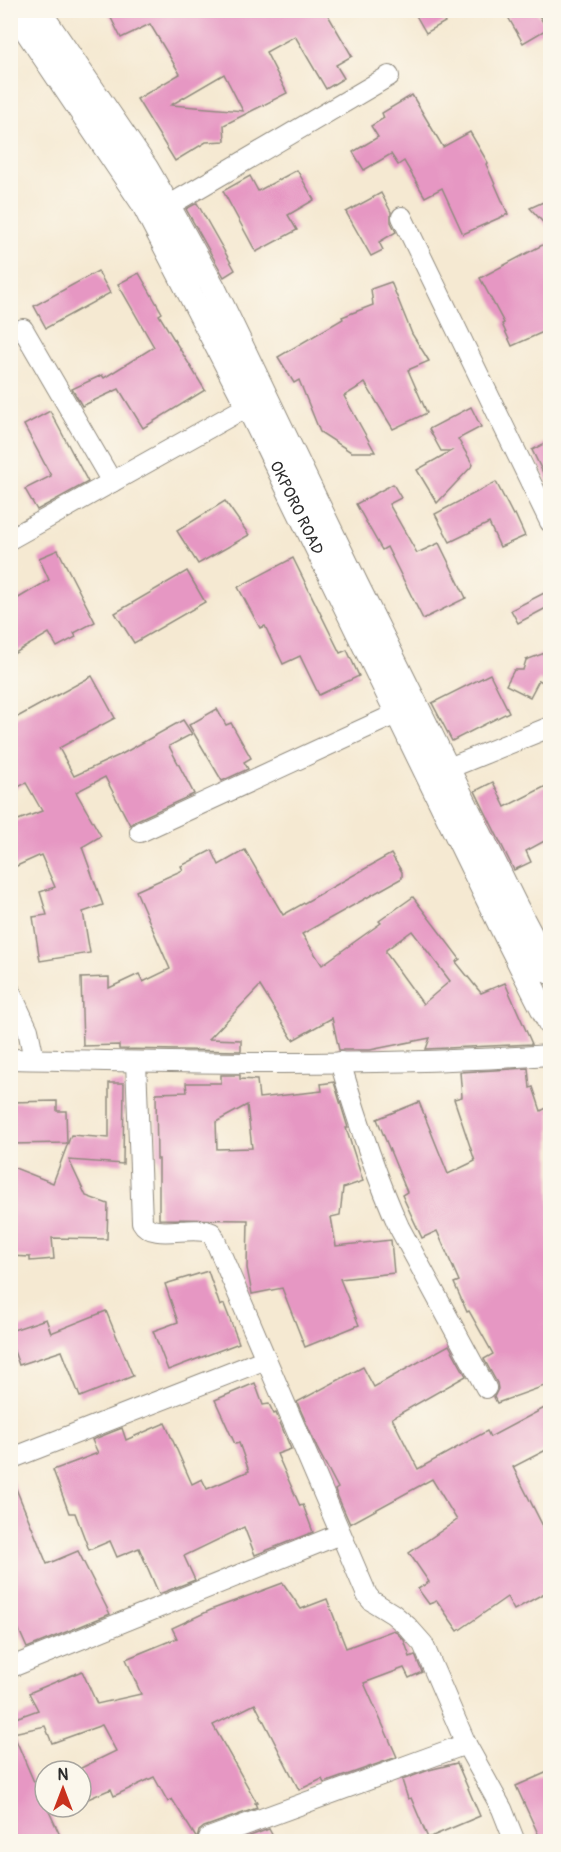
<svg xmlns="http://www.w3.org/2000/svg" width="561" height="1852" font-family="Pangolin,sans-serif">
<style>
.building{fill:#e697c3;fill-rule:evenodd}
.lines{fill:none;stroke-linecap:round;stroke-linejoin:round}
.minor-casing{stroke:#908a7e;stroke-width:22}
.major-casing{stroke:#908a7e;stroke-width:26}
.minor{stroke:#fff;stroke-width:20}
.major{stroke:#fff;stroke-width:24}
.labels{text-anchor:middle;stroke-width:5;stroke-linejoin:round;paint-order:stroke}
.street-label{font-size:16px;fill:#2b2b2b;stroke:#fbf7ec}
</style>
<rect width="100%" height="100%" fill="#fbf7ec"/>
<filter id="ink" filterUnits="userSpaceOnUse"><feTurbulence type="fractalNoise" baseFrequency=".0167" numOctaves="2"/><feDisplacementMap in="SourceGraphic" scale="12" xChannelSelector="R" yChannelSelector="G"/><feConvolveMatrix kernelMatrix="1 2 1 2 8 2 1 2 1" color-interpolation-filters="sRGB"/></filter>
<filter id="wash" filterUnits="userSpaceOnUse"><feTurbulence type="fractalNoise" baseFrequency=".008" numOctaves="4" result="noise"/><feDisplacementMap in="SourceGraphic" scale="24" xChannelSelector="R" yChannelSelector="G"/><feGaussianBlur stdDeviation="1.35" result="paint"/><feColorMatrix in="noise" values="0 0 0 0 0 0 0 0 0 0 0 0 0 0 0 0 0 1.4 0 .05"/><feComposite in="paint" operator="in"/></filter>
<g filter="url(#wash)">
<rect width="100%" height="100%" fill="#f5e9d2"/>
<g id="blocks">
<g class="building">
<path d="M107,10H325L352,56L336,65L344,78L326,89L295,36L266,52L287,93L224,125L225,141L206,142L175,161L137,99L180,74L150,24L121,38ZM224,74L243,111L171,105Z"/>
<polygon points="413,10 438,10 445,22 426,33"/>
<polygon points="504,10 536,10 547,29 523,43"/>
<polygon points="412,95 443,147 470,132 488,163 486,164 508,214 463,234 442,188 425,197 404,161 398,165 391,154 364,170 353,152 378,137 371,126 384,118 382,113"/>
<polygon points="297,170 314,200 288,215 297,230 256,252 223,191 250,176 258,191"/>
<polygon points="381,193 391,212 391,222 396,232 379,242 383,250 371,256 346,212"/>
<polygon points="550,199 550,230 530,208"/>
<polygon points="197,203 235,270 224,277 186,209"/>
<polygon points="550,241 550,329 512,346 502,324 504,323 480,278"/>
<polygon points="98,271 110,293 46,328 34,306"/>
<polygon points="139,273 162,313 159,315 205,390 143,428 119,389 82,406 72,389 102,375 104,378 154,347 118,284"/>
<polygon points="391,282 412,334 429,361 408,370 427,413 393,429 365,383 344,396 375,452 351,452 320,432 299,380 294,383 278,357 343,319 342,317 373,305 371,289"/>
<polygon points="471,407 481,427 458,439 473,465 437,503 417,470 451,451 441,451 429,429"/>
<polygon points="50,411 88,482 37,510 25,489 51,476 24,425"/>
<polygon points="545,443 550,454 550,487 532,450"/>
<polygon points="496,482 513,515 515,514 525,536 500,547 489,523 450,542 435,514"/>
<polygon points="393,484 401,498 389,504 417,553 439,543 466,598 423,619 387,547 382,550 356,504"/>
<polygon points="225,501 249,535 198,564 177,531"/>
<polygon points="58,550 95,622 74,633 76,637 57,647 49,633 10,656 10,603 49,580 39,558"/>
<polygon points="293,558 340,653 347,650 359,676 319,695 300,656 283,664 265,626 260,628 238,587"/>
<polygon points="187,571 205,602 134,643 115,613"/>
<polygon points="550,590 550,606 518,623 511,610"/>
<polygon points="550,651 550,686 539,680 530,697 506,685 514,670 523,670 526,660"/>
<polygon points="490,674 509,712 452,741 432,703"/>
<polygon points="92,676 115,718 59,748 74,776 122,754 183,720 192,734 169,746 194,794 135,821 130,825 105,777 76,792 101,836 82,847 103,905 83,912 90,953 40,961 33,917 47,915 40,892 55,887 41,855 10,869 10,823 42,811 26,783 10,791 10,721"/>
<polygon points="217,709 226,725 231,723 251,758 244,762 248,769 222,781 189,725"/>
<polygon points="493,782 505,807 550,784 550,838 526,851 531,862 514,870 475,791"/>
<path d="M212,850L219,865L245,850L283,915L391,854L402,872V878L302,934L322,965L381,923L379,921L413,897L460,959L456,962L481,993L505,983L532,1044L426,1049L430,1038L370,1050H339L332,1018L293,1040L260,986L209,1039L241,1040V1051L119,1049V1045L83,1046L81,978L109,977V988L139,974L143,982L170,969L136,891L183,870L181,866ZM412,931L450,981L423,1004L386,953V950Z"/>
<polygon points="528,1068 530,1088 533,1087 541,1111 550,1106 550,1384 497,1403 494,1397 498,1389 497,1383 484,1359 493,1354 469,1311 467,1312 454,1283 459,1281 437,1231 422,1238 402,1195 407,1192 377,1119 419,1102 448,1174 475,1161 454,1099 462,1097 460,1072"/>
<path d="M221,1075H240V1079L257,1080L259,1098L322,1091L321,1084L334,1082L348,1128H346L363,1181L343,1188L340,1215L331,1217L336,1246L391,1240L394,1273L340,1279L359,1325L305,1347L282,1288L252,1294L247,1268L248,1220L159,1219V1159H157L156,1093L187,1092L186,1083H221ZM247,1105L252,1148L217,1149L216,1122Z"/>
<polygon points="109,1083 124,1083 123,1164 69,1160 86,1196 108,1204 107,1239 52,1238 54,1259 30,1261 30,1257 10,1256 10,1166 53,1183 71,1135 109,1138"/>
<polygon points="57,1101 57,1111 66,1111 67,1143 10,1144 10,1102"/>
<polygon points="208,1271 220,1306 224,1304 239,1343 168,1370 153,1331 178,1322 165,1284"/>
<polygon points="106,1311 133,1376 80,1397 62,1351 19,1365 10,1340 10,1331 46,1319 51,1333"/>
<polygon points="449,1345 466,1376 392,1418 418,1469 487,1431 490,1437 550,1405 550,1448 513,1467 550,1540 550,1590 514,1610 507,1597 458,1631 437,1601 429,1604 418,1589 429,1582 409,1553 457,1520 432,1479 350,1524 335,1490 338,1488 317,1448 297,1402 363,1367 374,1387"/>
<polygon points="255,1383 263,1405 269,1404 274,1414 276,1413 291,1449 277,1454 300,1506 303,1505 313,1532 255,1555 244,1527 184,1556 195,1580 159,1594 139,1548 117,1557 110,1541 89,1550 75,1513 69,1513 53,1470 98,1453 92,1440 122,1428 126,1440 165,1423 192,1484 202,1479 207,1489 249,1471 239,1443 235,1444 215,1400"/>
<polygon points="10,1474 47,1564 78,1551 110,1614 27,1648 15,1621 10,1623"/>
<polygon points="283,1583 301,1609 327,1599 346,1648 394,1630 404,1640 410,1657 415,1655 422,1672 409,1678 404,1668 364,1683 397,1757 324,1783 322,1779 299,1790 255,1704 213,1725 257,1803 255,1803 257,1808 204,1827 199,1831 197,1839 172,1799 168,1802 154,1777 114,1796 111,1789 88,1799 81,1784 81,1768 116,1751 102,1725 52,1743 45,1726 13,1733 34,1782 38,1782 45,1802 45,1807 47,1807 63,1842 10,1842 10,1720 38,1710 29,1693 82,1671 97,1704 141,1694 126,1659 177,1638 172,1628 213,1609"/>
<polygon points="457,1763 480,1816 428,1838 411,1798 408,1799 402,1780 429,1770"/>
<polygon points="550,1771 550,1833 540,1838 516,1786"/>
<polygon points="269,1829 276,1842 234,1842"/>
</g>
</g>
</g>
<g filter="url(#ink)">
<use href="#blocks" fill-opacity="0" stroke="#908a7e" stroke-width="1.5"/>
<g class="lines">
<defs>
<g id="minor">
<polyline points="168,206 389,76"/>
<polyline points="402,217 550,522"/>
<polyline points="23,329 112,482"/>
<polyline points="10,539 248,406"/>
<polyline points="449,768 550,727"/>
<polyline points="140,832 398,713"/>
<polyline points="10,991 28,1030 34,1059"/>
<path d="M10,1059C190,1063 371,1067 550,1055"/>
<path d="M136,1062L142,1222C152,1241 192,1224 212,1233L367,1595L372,1601L393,1614L407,1626L423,1644L466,1744L502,1809L515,1842"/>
<path d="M340,1062C357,1119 375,1174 399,1227L486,1388"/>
<polyline points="10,1459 266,1359"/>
<polyline points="14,1666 340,1534"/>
<polyline points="209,1838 466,1744"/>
</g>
<g id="major">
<path id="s1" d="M13,10L143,203L248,406L504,932L550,1023"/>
<polyline points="38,10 146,168 168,206 213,287 356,584 516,907 550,972"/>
</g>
</defs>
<use href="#minor" class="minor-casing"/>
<use href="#major" class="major-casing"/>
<use href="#minor" class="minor"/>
<use href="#major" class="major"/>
</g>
</g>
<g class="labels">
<g class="street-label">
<text dy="6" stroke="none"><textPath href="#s1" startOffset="574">OKPORO ROAD</textPath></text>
</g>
</g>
<rect width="561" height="1852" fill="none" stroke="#fbf7ec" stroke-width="36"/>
<g transform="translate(63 1789)"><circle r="28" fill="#fbf7ec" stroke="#a8a59f" stroke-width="1.5"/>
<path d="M0-4.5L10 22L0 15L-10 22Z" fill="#c8321e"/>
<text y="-9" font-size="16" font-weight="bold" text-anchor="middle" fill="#2b2b2b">N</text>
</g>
</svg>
